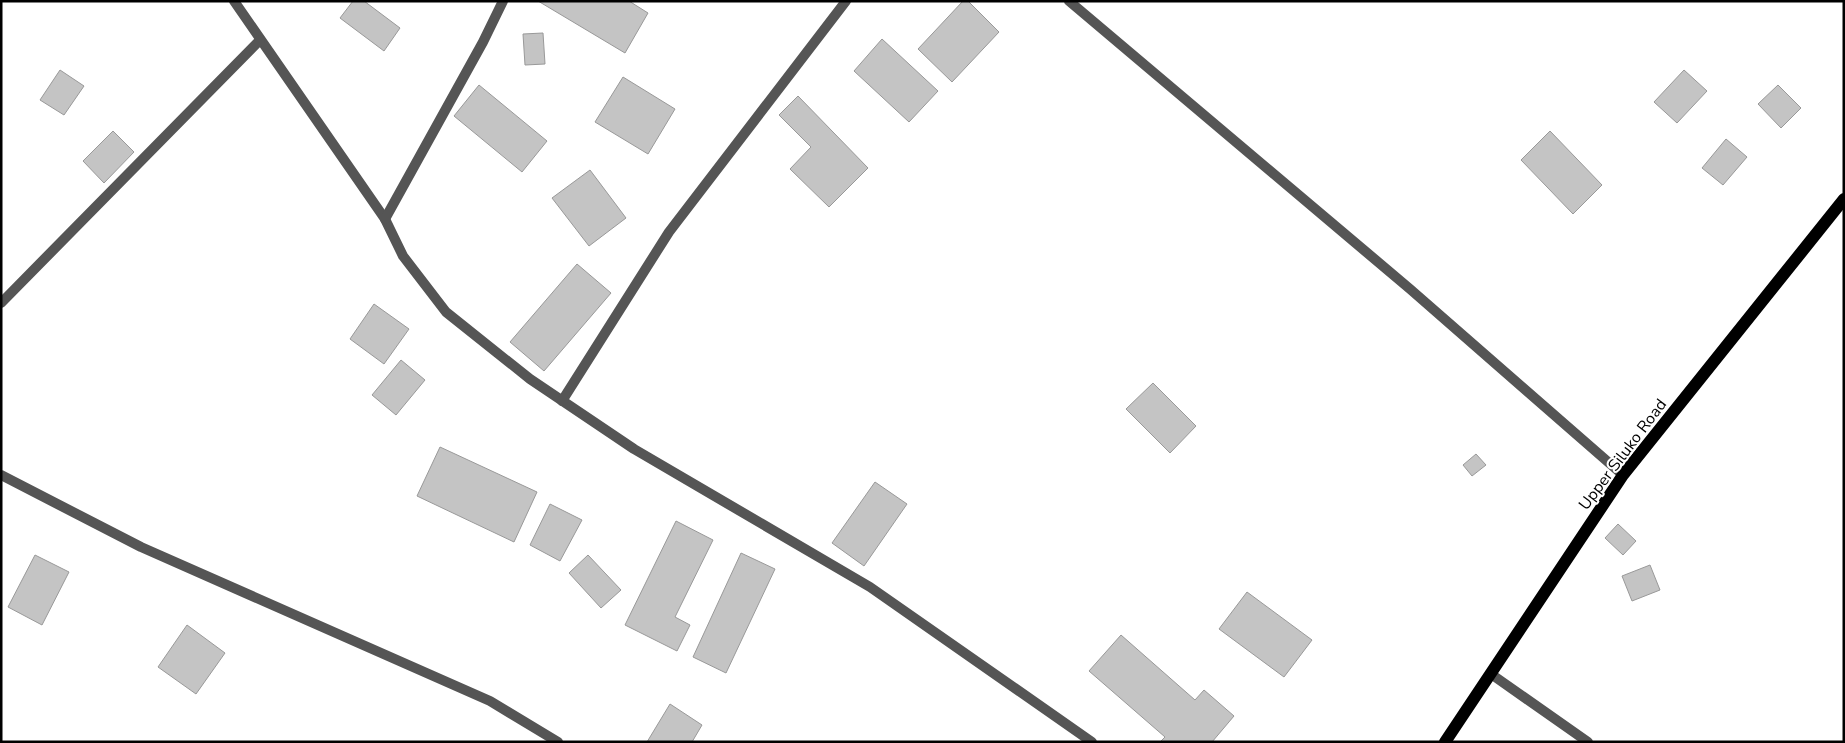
<svg xmlns="http://www.w3.org/2000/svg" width="1845" height="743" font-family="'Nunito Sans',sans-serif">
<style>
.building{fill:#c4c4c4;stroke:#999}
.lines{fill:none;stroke-linecap:round;stroke-linejoin:round}
.minor{stroke:#555;stroke-width:10}
.primary{stroke:#000;stroke-width:12}
.labels{text-anchor:middle;stroke-width:4;stroke-linejoin:round;paint-order:stroke}
.street-label{font-size:16px;fill:#000;stroke:#fff}
</style>
<rect width="100%" height="100%" fill="#fff"/>
<g class="building">
<polygon points="353,1 364,1 400,28 384,51 340,18"/>
<polygon points="538,1 629,1 648,13 625,53"/>
<polygon points="963,1 968,1 999,32 952,82 918,49"/>
<polygon points="543,33 545,64 525,65 523,34"/>
<polygon points="882,39 938,91 909,122 854,71"/>
<polygon points="60,70 84,86 64,115 40,100"/>
<polygon points="1684,70 1707,91 1677,123 1654,102"/>
<polygon points="623,77 675,109 648,154 595,122"/>
<polygon points="479,85 547,141 522,172 454,116"/>
<polygon points="1778,85 1801,108 1781,128 1758,104"/>
<polygon points="798,96 868,168 829,207 790,169 811,147 779,115"/>
<polygon points="113,131 134,152 104,183 83,161"/>
<polygon points="1550,131 1602,185 1573,214 1521,160"/>
<polygon points="1726,139 1747,157 1723,185 1702,168"/>
<polygon points="590,170 626,218 589,246 552,198"/>
<polygon points="577,264 611,293 544,371 510,342"/>
<polygon points="374,304 409,329 384,364 350,339"/>
<polygon points="401,360 425,380 396,415 372,395"/>
<polygon points="1153,383 1196,426 1170,453 1126,409"/>
<polygon points="440,447 537,492 514,542 417,496"/>
<polygon points="1476,454 1486,465 1472,476 1463,465"/>
<polygon points="875,482 907,504 864,566 832,543"/>
<polygon points="550,504 582,520 560,561 530,545"/>
<polygon points="676,521 713,540 675,617 690,625 677,651 625,625"/>
<polygon points="1618,524 1636,541 1623,555 1605,538"/>
<polygon points="741,553 775,569 726,673 693,657"/>
<polygon points="35,555 69,572 42,625 8,607"/>
<polygon points="588,555 621,590 601,608 569,573"/>
<polygon points="1650,565 1660,590 1632,601 1622,576"/>
<polygon points="1247,592 1312,640 1284,677 1219,629"/>
<polygon points="187,625 225,653 196,694 158,667"/>
<polygon points="1121,635 1195,700 1204,690 1234,716 1212,742 1160,742 1165,737 1089,671"/>
<polygon points="670,704 702,725 692,742 647,742"/>
</g>
<g class="lines">
<g class="minor">
<polyline points="234,1 385,219 403,256 446,312 530,379 634,449 870,587 1092,742"/>
<polyline points="1069,1 1410,289 1623,475"/>
<polyline points="385,219 483,42 503,1"/>
<polyline points="1,303 260,40"/>
<polyline points="562,401 669,232 846,1"/>
<polyline points="1,475 141,547 490,701 558,742"/>
<polyline points="1491,674 1588,742"/>
</g>
<polyline class="primary" points="1445,742 1623,475 1844,199"/>
</g>
<g class="labels">
<g class="street-label">
<text transform="translate(1622 454) rotate(-53)" y="6">Upper Siluko Road</text>
</g>
</g>
<rect width="1845" height="743" fill="none" stroke="#000000" stroke-width="5"/>
</svg>
